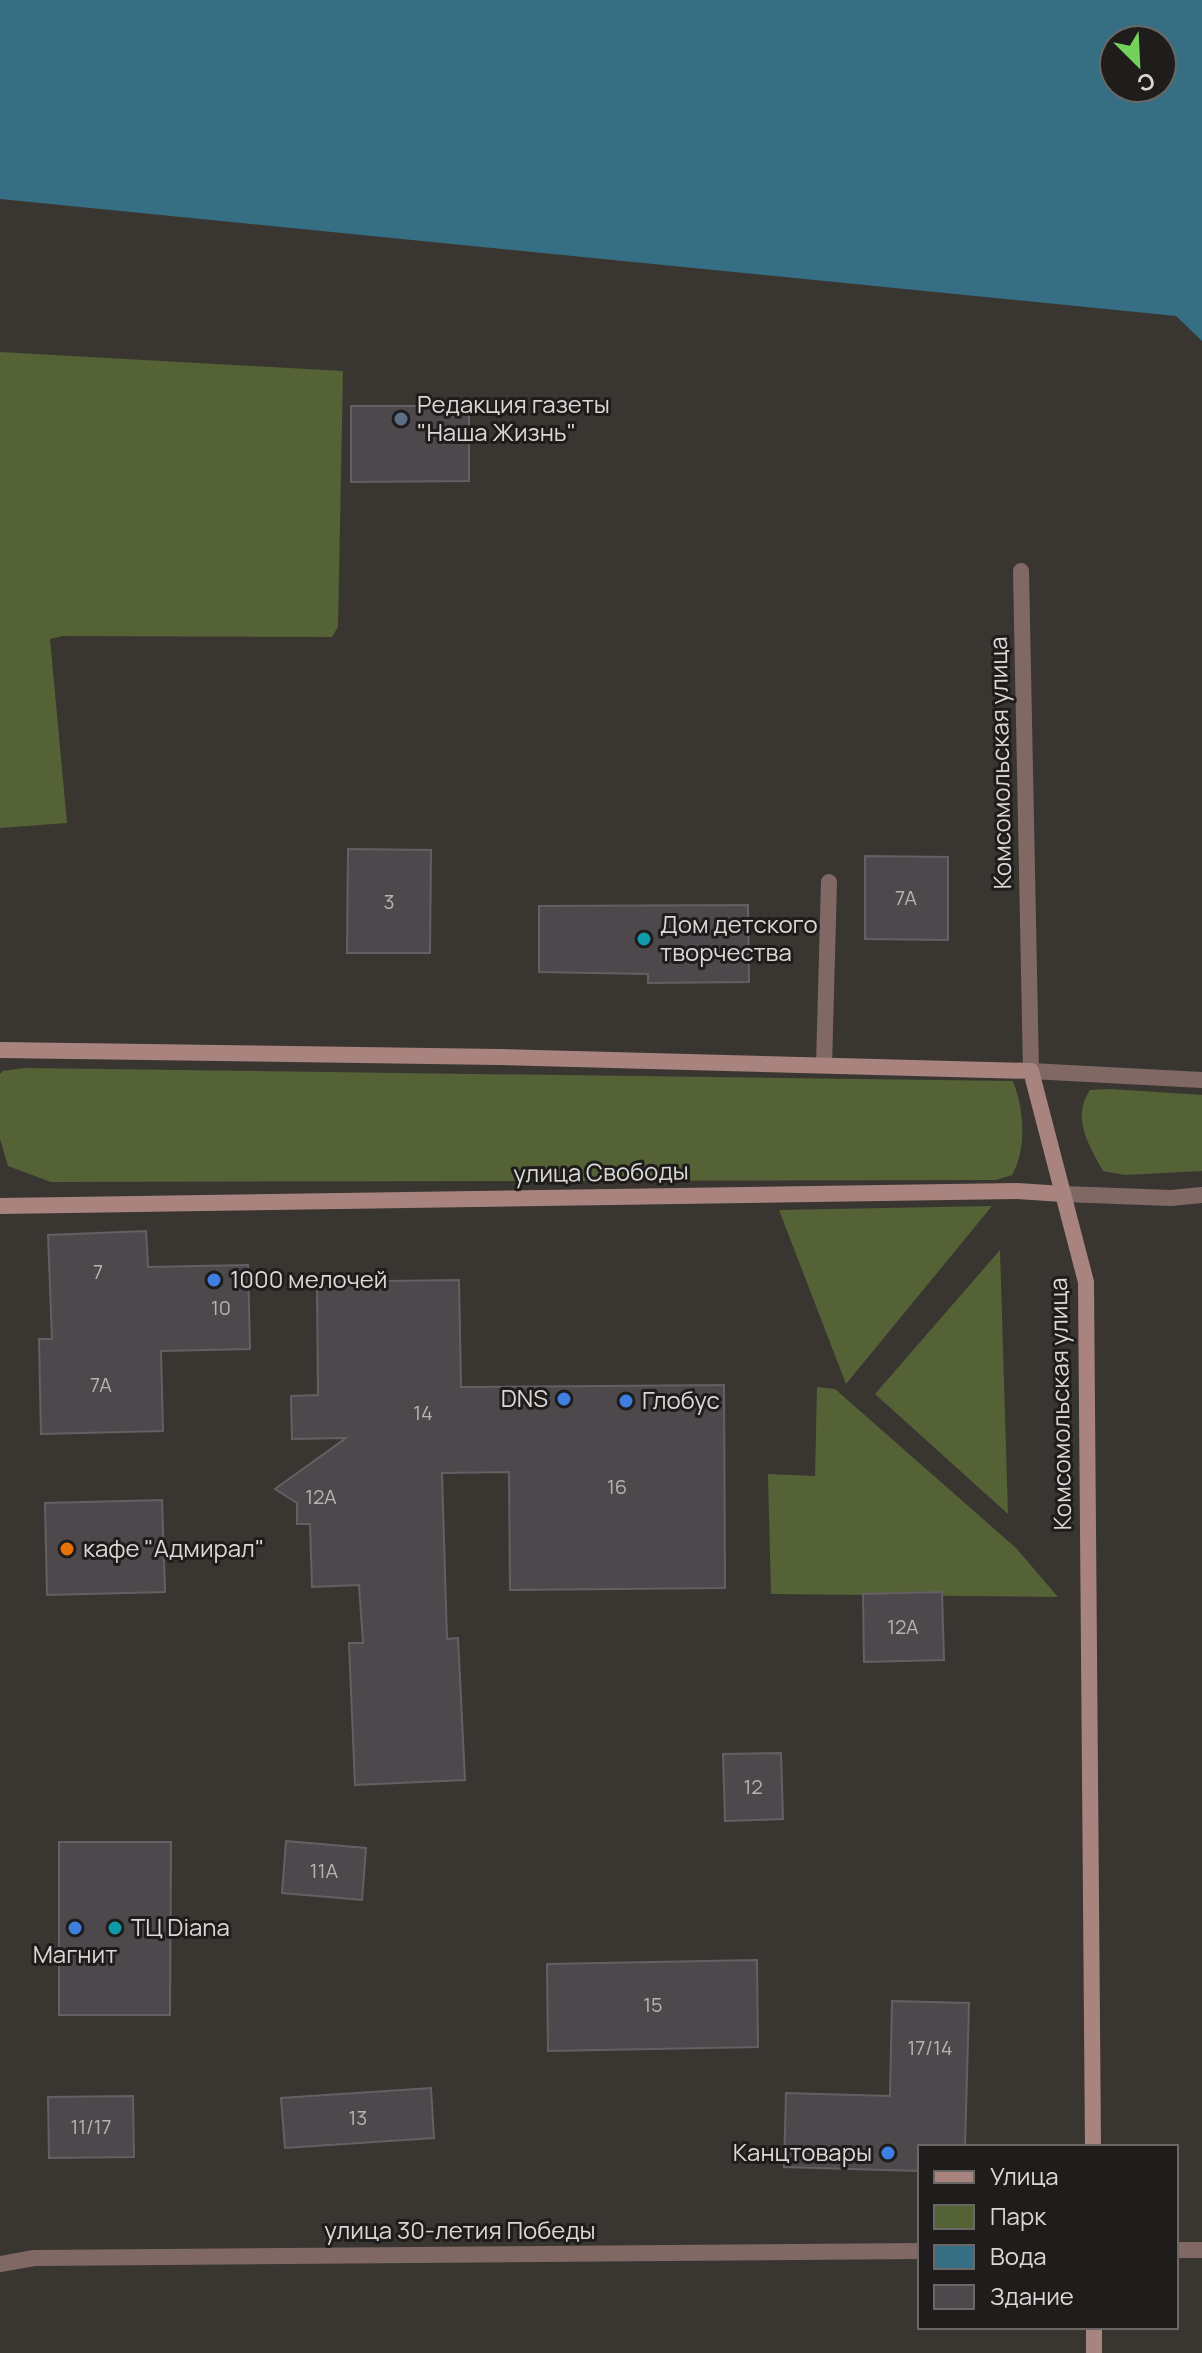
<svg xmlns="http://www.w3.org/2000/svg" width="1202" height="2353" font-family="Manrope,sans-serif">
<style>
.green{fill:#546236}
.water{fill:#366e84;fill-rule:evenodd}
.building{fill:#4c484b;stroke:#645f63;stroke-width:2}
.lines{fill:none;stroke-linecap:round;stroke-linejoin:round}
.service{stroke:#806965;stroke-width:16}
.minor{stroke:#806965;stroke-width:16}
.tertiary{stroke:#806965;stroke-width:16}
.secondary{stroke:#a9847f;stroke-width:16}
.service-dot{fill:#5c6f8a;stroke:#1f1d1c;stroke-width:3}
.culture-dot{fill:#0f9aa8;stroke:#1f1d1c;stroke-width:3}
.shop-dot{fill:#3f7fe0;stroke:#1f1d1c;stroke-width:3}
.food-dot{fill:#e8710a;stroke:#1f1d1c;stroke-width:3}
.labels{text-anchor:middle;stroke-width:6;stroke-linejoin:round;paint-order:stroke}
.number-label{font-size:20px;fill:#b6b4b3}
.poi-label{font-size:24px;fill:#dad8d6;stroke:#1f1d1c;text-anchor:start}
.street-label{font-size:24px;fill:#dad8d6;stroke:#1f1d1c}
</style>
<rect width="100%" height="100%" fill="#393632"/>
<g class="green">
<polygon points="0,352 343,371 338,627 332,637 63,636 50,639 67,823 0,828"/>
<path d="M25,1068L1013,1081C1024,1109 1027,1149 1012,1175L996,1180L51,1182L8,1166L0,1139V1074L3,1071Z"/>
<path d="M1111,1089L1202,1095V1171L1125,1175L1103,1171C1089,1145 1071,1118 1090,1090Z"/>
<polygon points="992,1206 846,1384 779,1210"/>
<polygon points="1000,1250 1008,1514 875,1394"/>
<polygon points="817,1387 835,1389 1016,1548 1058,1597 771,1594 768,1474 815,1476"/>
</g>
<path class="water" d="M0,0H1202V341L1176,316L0,199ZM1114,40H1162V88H1114Z"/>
<g class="building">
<polygon points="351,406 469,406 469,481 351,482"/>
<polygon points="348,849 431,850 430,953 347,953"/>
<polygon points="865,856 948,857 948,940 865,939"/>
<polygon points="748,905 749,982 648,983 648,974 539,972 539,906"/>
<polygon points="146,1231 148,1267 248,1265 250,1349 161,1351 163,1431 41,1434 39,1339 52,1339 48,1235"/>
<polygon points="459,1280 461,1387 724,1385 725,1588 510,1590 509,1472 442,1473 447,1639 458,1638 465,1780 355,1785 349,1643 363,1643 359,1585 312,1587 310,1524 297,1524 297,1503 275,1489 346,1438 292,1439 291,1396 318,1395 317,1282"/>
<polygon points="162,1500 165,1592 47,1595 45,1503"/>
<polygon points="942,1592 944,1660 864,1662 863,1594"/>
<polygon points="781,1753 783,1819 725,1821 723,1754"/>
<polygon points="286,1841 366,1848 362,1900 282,1893"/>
<polygon points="59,1842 171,1842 170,2015 59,2015"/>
<polygon points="757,1960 758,2047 548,2051 547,1964"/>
<polygon points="892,2001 969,2003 965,2147 920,2147 920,2171 784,2167 786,2093 890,2096"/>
<polygon points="431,2088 434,2138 285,2148 281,2098"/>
<polygon points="133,2096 134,2157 49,2158 48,2097"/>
</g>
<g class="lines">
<polyline class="service" points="824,1065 829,882"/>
<g class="minor">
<polyline points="1021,571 1031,1071"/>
<polyline points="1176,2250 1202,2250"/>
<polyline points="0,2264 34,2258 920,2251"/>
</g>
<g class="tertiary">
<polyline points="1031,1071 1202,1080"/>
<polyline points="1063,1194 1171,1198 1202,1195"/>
</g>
<g class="secondary">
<polyline points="0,1050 500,1057 1031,1071 1086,1282 1093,2147"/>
<polyline points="0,1206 1017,1191 1063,1194"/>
<polyline points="1094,2327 1094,2353"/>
</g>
</g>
<circle class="service-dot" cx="401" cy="419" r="8"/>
<g class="culture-dot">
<circle cx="644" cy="939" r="8"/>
<circle cx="115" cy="1928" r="8"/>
</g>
<g class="shop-dot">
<circle cx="214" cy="1280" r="8"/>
<circle cx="564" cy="1399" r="8"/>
<circle cx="626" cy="1401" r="8"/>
<circle cx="75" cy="1928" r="8"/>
<circle cx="888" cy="2153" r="8"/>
</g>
<circle class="food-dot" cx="67" cy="1549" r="8"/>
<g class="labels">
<g class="number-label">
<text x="906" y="905">7А</text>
<text x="389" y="909">3</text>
<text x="98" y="1279">7</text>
<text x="221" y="1315">10</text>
<text x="101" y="1392">7А</text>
<text x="423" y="1420">14</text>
<text x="617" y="1494">16</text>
<text x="321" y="1504">12А</text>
<text x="903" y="1634">12А</text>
<text x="753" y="1794">12</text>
<text x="324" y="1878">11А</text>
<text x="653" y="2012">15</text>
<text x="930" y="2055">17/14</text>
<text x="358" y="2125">13</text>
<text x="91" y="2134">11/17</text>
</g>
<g class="poi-label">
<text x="417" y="413">Редакция газеты<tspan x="417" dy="28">"Наша Жизнь"</tspan></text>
<text x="660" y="933">Дом детского<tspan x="660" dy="28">творчества</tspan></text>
<text x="230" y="1288">1000 мелочей</text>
<text x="548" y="1407" text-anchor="end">DNS</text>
<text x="642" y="1409">Глобус</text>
<text x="83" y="1557">кафе "Адмирал"</text>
<text x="131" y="1936">ТЦ Diana</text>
<text x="75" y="1963" text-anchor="middle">Магнит</text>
<text x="872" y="2161" text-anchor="end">Канцтовары</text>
</g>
<g class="street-label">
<text transform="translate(1001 763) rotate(-91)" y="8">Комсомольская улица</text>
<text transform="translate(601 1173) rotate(-1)" y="8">улица Свободы</text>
<text transform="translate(1061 1404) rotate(-91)" y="8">Комсомольская улица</text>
<text x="460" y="2239">улица 30-летия Победы</text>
</g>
</g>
<rect x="918" y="2145" width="260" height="184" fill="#1f1d1c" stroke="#6a6866" stroke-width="2"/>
<rect x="934" y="2171" width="40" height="12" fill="#a9847f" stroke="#6a6866" stroke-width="2"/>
<text x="990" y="2185" font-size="24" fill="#dad8d6">Улица</text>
<rect x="934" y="2205" width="40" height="24" fill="#546236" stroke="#6a6866" stroke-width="2"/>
<text x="990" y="2225" font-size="24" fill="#dad8d6">Парк</text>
<rect x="934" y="2245" width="40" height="24" fill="#366e84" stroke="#6a6866" stroke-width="2"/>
<text x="990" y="2265" font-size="24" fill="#dad8d6">Вода</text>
<rect x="934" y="2285" width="40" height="24" fill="#4c484b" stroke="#6a6866" stroke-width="2"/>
<text x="990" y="2305" font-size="24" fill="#dad8d6">Здание</text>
<g transform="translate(1138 64) rotate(156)"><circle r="38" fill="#1f1d1c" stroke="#6a6866" stroke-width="2"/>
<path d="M0-6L14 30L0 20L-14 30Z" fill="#74d25c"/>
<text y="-12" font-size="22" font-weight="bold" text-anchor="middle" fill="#dad8d6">С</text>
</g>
</svg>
